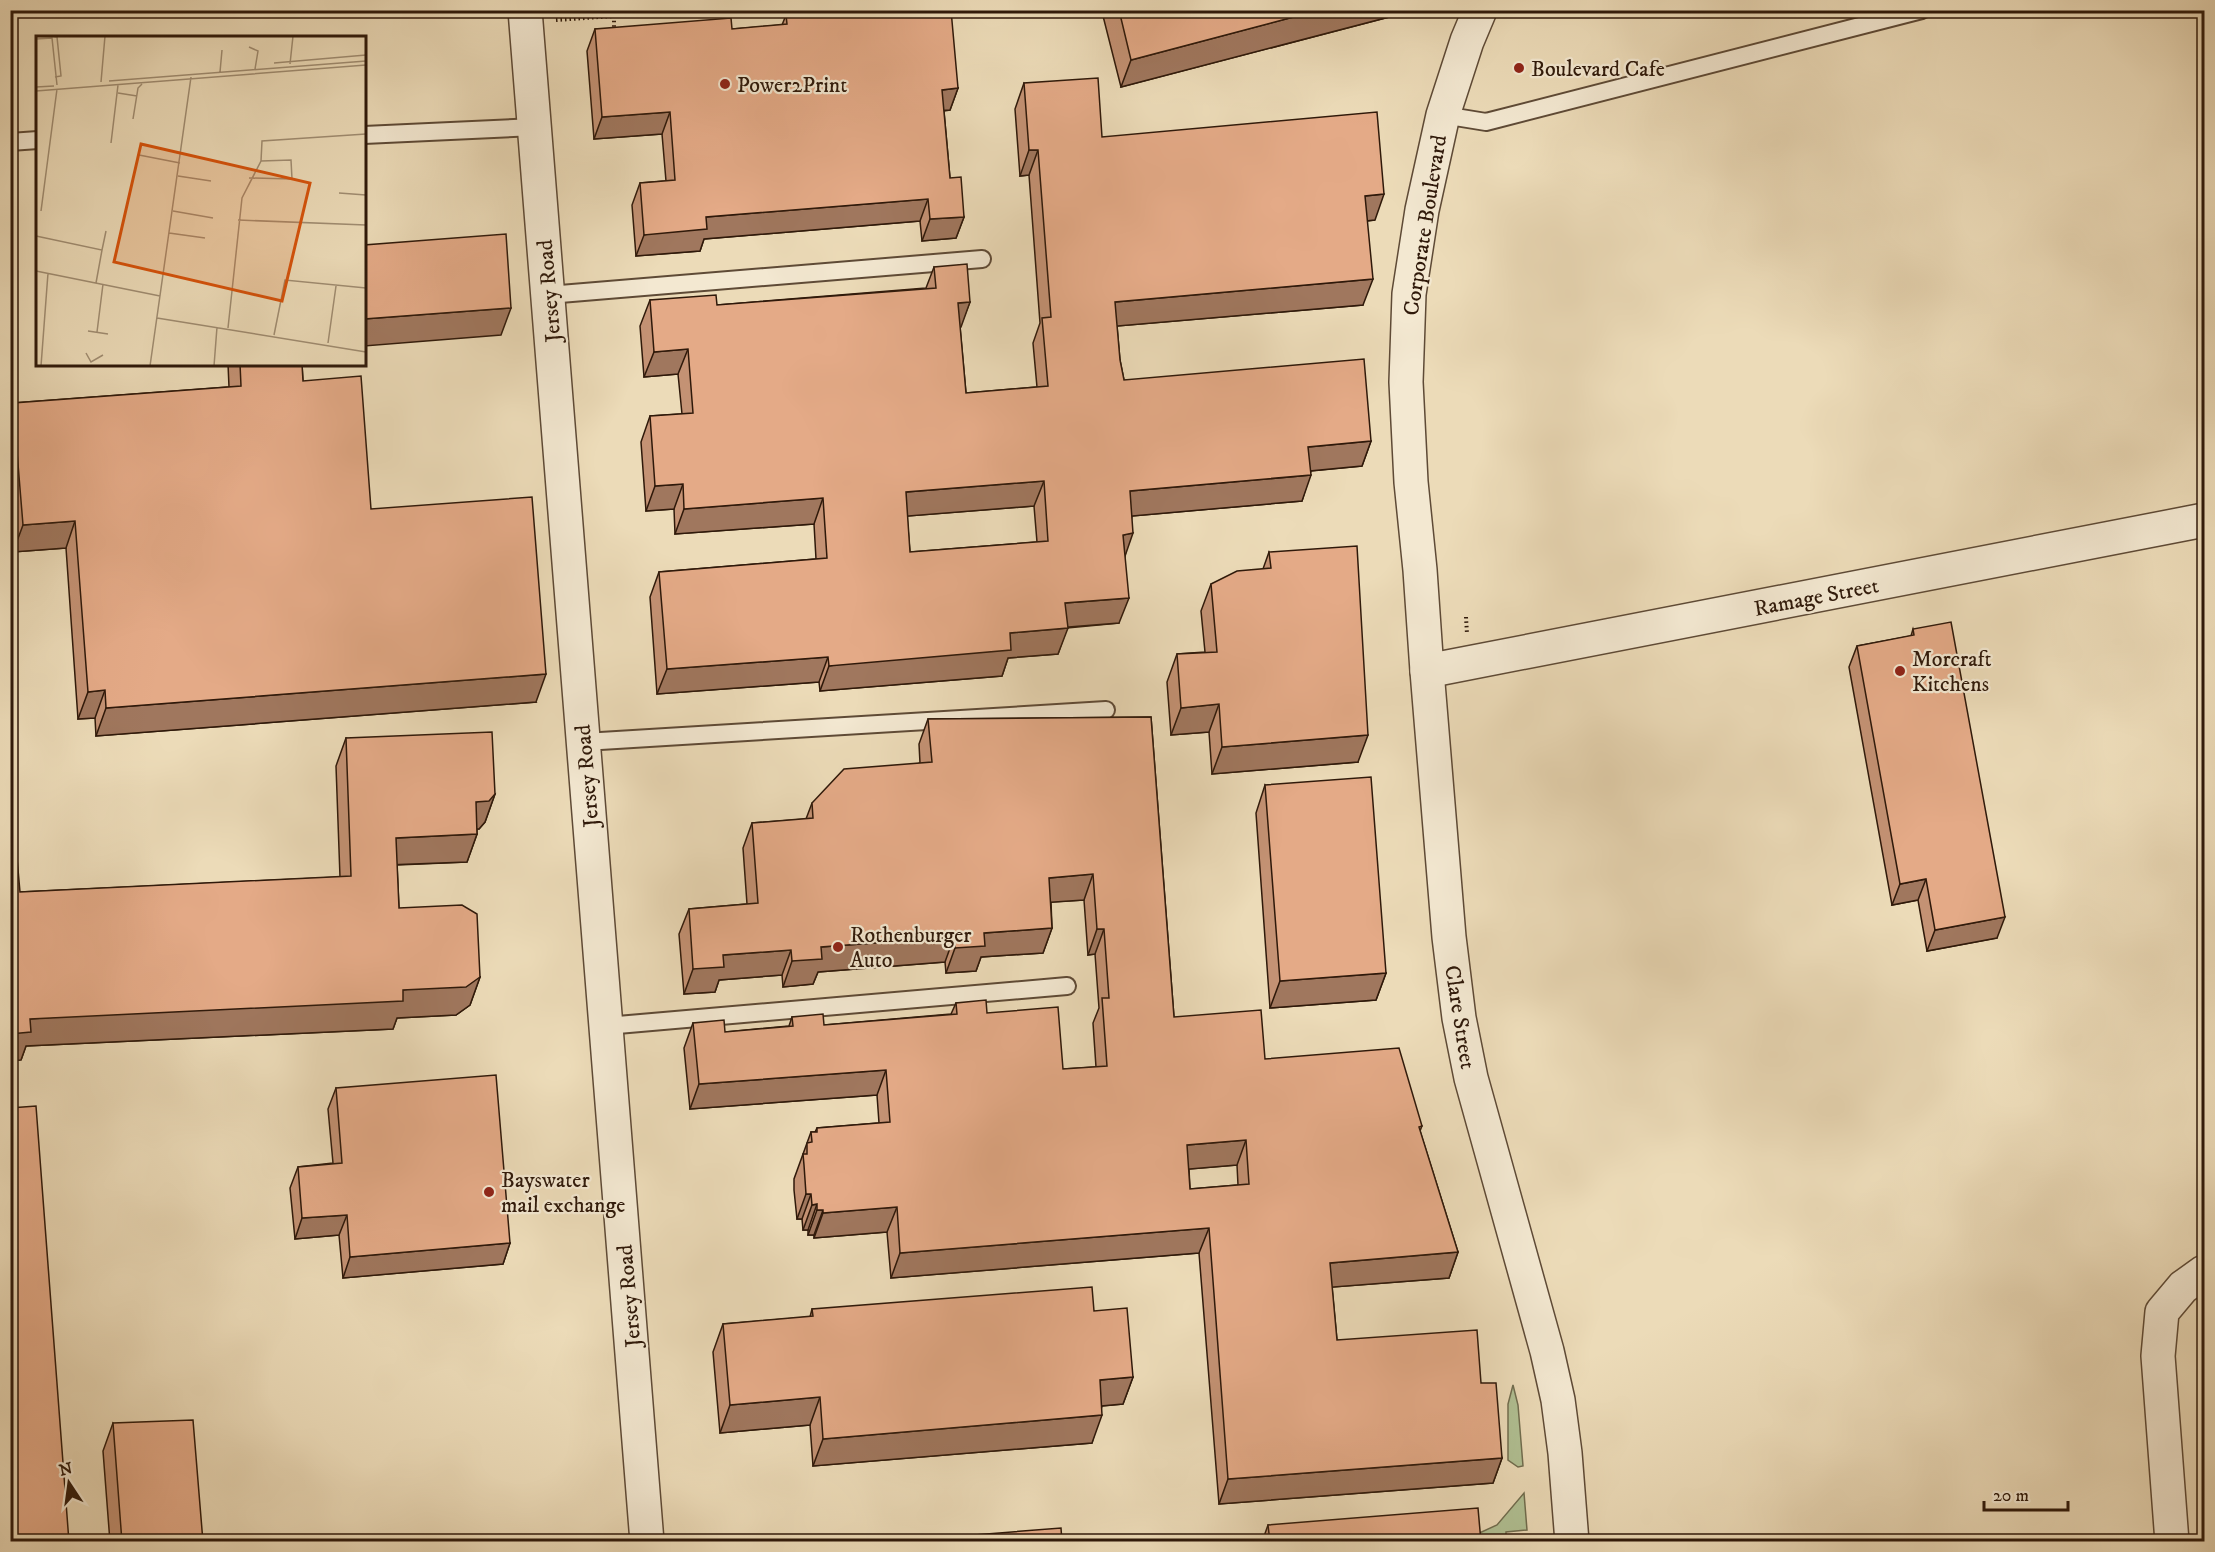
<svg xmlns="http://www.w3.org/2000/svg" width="2215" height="1552" font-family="'IM FELL DW Pica',serif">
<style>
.green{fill:#b1c194;stroke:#706d4f;stroke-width:1.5}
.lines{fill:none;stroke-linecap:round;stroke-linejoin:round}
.service-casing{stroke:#5e4a36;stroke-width:20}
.minor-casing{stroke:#5e4a36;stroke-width:36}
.path{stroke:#2f190a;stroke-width:4;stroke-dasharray:1.5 3;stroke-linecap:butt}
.service{stroke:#f3e8d1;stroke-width:16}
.minor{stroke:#f3e8d1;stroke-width:33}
.wall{fill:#c49274;stroke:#2f190a;stroke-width:1.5;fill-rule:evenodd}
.shaded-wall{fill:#a0775e;stroke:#2f190a;stroke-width:1.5}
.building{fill:#e4aa87;stroke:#2f190a;stroke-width:1.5;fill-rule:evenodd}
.poi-dot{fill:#8f2418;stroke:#f3e8d1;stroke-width:2}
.labels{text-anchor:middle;stroke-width:4.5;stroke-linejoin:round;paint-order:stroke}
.poi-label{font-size:22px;fill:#2f190a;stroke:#f3e8d1;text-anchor:start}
.street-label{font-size:22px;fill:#2f190a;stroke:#f3e8d1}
.inset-road{fill:none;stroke:#a08d72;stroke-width:1.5}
.view{fill:#d6530c;fill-opacity:0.15;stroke:#d6530c;stroke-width:3}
.inset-edge{fill:none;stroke:#2f190a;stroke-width:3}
</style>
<rect width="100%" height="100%" fill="#ecdbb8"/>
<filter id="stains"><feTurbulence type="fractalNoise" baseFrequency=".00333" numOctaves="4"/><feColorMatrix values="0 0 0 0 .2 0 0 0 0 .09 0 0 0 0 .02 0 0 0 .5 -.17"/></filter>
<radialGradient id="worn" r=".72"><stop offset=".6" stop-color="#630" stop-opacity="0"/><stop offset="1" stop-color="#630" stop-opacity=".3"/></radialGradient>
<g class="green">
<polygon points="1513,1385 1518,1405 1523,1466 1518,1467 1508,1460 1508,1404"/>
<polygon points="1524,1493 1527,1530 1506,1532 1506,1541 1475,1542 1475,1535 1497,1525"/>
</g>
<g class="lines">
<defs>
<g id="service">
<polyline points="1443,115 1486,122 1922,10"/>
<polyline points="364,135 535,127"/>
<polyline points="10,142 38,140"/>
<polyline points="548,295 982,259"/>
<polyline points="584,742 1106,710"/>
<polyline points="606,1026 1067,986"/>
</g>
<g id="minor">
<polyline points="525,10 647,1542"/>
<polyline points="1480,10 1467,41 1443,115 1422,210 1409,294 1406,382 1411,482 1420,570 1427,671 1449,937 1459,1018 1471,1078 1547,1351 1558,1400 1565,1453 1572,1542"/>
<polyline points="1427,671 2204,520"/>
<polyline points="2172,1542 2158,1356 2162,1312 2183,1287 2204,1272"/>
</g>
</defs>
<use href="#service" class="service-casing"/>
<use href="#minor" class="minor-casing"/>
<g class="path">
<polyline points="556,20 614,16 614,32"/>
<polyline points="1466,617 1467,634"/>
</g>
<use href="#service" class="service"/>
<use href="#minor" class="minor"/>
</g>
<g class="wall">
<polygon points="1105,10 1416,10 1121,87 1103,16"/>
<polygon points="786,15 958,88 950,110 944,111 950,178 964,217 956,238 922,241 920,221 704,239 700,251 636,256 632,205 640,183 666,181 662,134 594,139 587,51 595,29 732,29 782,25"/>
<path d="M1024,83L1102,137L1375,220L1367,221L1363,305L1117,326L1120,360L1124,380L1371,441L1362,466L1311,471L1302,501L1132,516L1125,556L1119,623L1067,628L1058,654L1008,658L1002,676L820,691L819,682L657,694L650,597L659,572L816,559L814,524L675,534L674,509L646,511L641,442L650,416L682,414L678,374L644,377L640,326L650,300L717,305L926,288L934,267L970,302L960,327L966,393L1037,387L1033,343L1040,323L1029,175L1020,176L1015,109ZM1034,506L1037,542L910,552L907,516Z"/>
<polygon points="228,364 302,364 303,381 371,509 536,702 96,736 95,718 78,719 66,548 13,552 10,522 10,411 13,403 229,387"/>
<polygon points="1269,552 1358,762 1212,774 1209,732 1171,735 1167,682 1177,654 1205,652 1201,611 1211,584 1263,569"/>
<polygon points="1913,629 1997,938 1927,951 1918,900 1892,905 1849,667 1857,646 1911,636"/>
<path d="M1151,717L1174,1017L1265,1059L1422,1126L1420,1131L1458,1252L1449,1278L1332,1287L1337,1340L1481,1383L1502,1458L1493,1483L1219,1504L1199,1253L891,1278L887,1232L814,1238V1235H808V1230H803L802,1219H797L794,1190V1179L811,1132H815L817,1128L879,1123L877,1095L690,1109L684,1048L693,1023L725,1032L789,1026L792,1017L824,1025L951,1014L956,1003L987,1013L1063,1069L1096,1067L1093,1023L1099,1008L1095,954L1088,955L1084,900L1051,902L1052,928L1043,953L981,957L976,971L946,973L945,962L818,972L813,984L783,987L782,975L719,980L715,992L684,994L679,934L689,909L747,904L743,848L752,823L806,819L812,803L920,763L919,744L928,719ZM1237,1165L1238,1185L1190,1189L1189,1169Z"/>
<polygon points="346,738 495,794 485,822 479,829 477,829 477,834 467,862 397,865 399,908 480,977 470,1005 456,1015 397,1018 393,1029 26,1046 21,1060 20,892 340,877 336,766"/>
<polygon points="1265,785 1386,973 1376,1000 1270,1008 1256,813"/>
<polygon points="336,1088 510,1243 503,1264 343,1278 339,1235 295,1239 290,1188 298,1167 333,1163 328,1109"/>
<polygon points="812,1309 1094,1311 1133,1377 1123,1404 1102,1406 1092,1443 813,1466 810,1425 720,1433 713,1352 723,1324 810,1317"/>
<polygon points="113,1423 203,1542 110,1542 103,1451"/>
<polygon points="1268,1525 1481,1542 1262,1542"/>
</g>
<g class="shaded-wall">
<polygon points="1320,10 1416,10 1121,87 1131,60"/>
<polygon points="958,88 950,110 935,111 942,90"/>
<polygon points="670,112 662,134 594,139 602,117"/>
<polygon points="1029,150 1038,150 1029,175 1020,176"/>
<polygon points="1384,194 1375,220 1356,222 1365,196"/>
<polygon points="928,199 920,221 704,239 700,251 636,256 644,235 706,217"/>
<polygon points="964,217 956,238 922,241 930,219"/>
<polygon points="1373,279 1363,305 1106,327 1115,302"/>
<polygon points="970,302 961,327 949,328 958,303"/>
<polygon points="511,308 501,335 364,346 364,319"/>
<polygon points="688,349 678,374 644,377 654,352"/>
<polygon points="1371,441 1362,466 1299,472 1308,447"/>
<polygon points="1311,475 1302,501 1121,517 1130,491"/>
<polygon points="1044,481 1034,506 896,517 906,492"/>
<polygon points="683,484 674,509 646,511 655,486"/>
<polygon points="823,498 814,524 675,534 684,509"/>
<polygon points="75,521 66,548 13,552 23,525"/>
<polygon points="1133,533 1124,559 1123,535"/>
<polygon points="1129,598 1119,623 1056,628 1065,603"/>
<polygon points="1068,628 1058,654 1008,658 1002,676 820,691 829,666 1010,633"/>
<polygon points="828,657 819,682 657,694 667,669"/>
<polygon points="546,674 536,702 96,736 106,708"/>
<polygon points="105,690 95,718 78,719 88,692"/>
<polygon points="1219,704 1209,732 1171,735 1181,708"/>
<polygon points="1368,735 1358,762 1212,774 1222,747"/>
<polygon points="495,794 485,822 479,829 466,829 476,802"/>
<polygon points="477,834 467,862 386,865 396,838"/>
<polygon points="1093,874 1084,900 1040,903 1049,878"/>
<polygon points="1926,879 1918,900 1892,905 1900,884"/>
<polygon points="2005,917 1997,938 1927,951 1935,930"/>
<polygon points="1052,928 1043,953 981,957 976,971 946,973 955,948 984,933"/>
<polygon points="1097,929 1104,929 1095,954 1088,955"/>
<polygon points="954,937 945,962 818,972 813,984 783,987 792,961 821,947"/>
<polygon points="791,950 782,975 719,980 715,992 684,994 693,969 723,955"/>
<polygon points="1386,973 1376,1000 1270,1008 1280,981"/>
<polygon points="480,977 470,1005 456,1015 397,1018 393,1029 26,1046 21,1060 10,1061 10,1034 30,1019 403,990"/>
<polygon points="886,1070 877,1095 690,1109 699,1084"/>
<polygon points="1246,1140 1237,1165 1178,1170 1187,1145"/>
<polygon points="806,1194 811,1194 802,1219 797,1219"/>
<polygon points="817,1204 808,1230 803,1230 812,1205"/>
<polygon points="897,1207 887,1232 814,1238 823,1213"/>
<polygon points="817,1210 823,1210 814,1235 808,1235"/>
<polygon points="347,1215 339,1235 295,1239 302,1218"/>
<polygon points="1209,1228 1199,1253 891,1278 900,1253"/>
<polygon points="510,1243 503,1264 343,1278 350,1257"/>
<polygon points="1458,1252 1449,1278 1321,1288 1330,1263"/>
<polygon points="1133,1377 1123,1404 1090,1407 1100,1380"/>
<polygon points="820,1397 810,1425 720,1433 730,1405"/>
<polygon points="1102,1415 1092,1443 813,1466 823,1439"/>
<polygon points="1502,1458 1493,1483 1219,1504 1228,1479"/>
</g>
<g class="building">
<polygon points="839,10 951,10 958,88 942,90 950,178 961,177 964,217 930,219 928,199 706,217 707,229 644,235 640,183 675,180 670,112 602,117 595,29 731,18 732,29 787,24 786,15"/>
<polygon points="1119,10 1320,10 1131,60"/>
<path d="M1098,78L1102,137L1377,112L1384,194L1365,196L1373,279L1115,302L1120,360L1124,380L1364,359L1371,441L1308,447L1311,475L1130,491L1133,533L1123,535L1129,598L1065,603L1068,628L1010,633L1011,650L829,666L828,657L667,669L659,572L827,558L823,498L684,509L683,484L655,486L650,416L693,413L688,349L654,352L650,300L716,295L717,305L936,288L934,267L967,264L970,302L958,303L966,393L1048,386L1042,318L1051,317L1038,150H1029L1024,83ZM1044,481L1048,541L910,552L906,492Z"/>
<polygon points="506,234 511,308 364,319 364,245"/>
<polygon points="240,364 302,364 303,381 361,376 371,509 532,497 546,674 106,708 105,690 88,692 75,521 23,525 13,403 241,386"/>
<polygon points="1357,546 1368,735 1222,747 1219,704 1181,708 1177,654 1217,652 1211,584 1237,571 1271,568 1269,552"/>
<polygon points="1951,622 2005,917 1935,930 1926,879 1900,884 1857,646 1914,635 1913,629"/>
<path d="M1151,717L1174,1017L1261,1010L1265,1059L1399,1048L1422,1126L1419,1127L1458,1252L1330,1263L1337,1340L1477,1330L1481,1383H1496L1502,1458L1228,1479L1209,1228L900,1253L897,1207L823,1213V1210H817V1204L812,1205L811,1194H806L804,1165L803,1154H807V1143L812,1142L811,1132H817V1128L890,1122L886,1070L699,1084L693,1023L724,1020L725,1032L793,1026L792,1017L823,1014L824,1025L957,1014L956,1003L986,1000L987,1013L1058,1007L1063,1069L1107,1066L1102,998H1109L1104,929H1097L1093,874L1049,878L1052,928L984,933L985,946L955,948L954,937L821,947L822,959L792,961L791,950L723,955L724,967L693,969L689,909L758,903L752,823L813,818L812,803L844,769L932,762L928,719ZM1246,1140L1249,1184L1190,1189L1187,1145Z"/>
<polygon points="492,732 495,794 489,801 476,802 477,834 396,838 399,908 462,905 477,914 480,977 466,987 403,990 403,1001 30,1019 31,1032 10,1034 10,836 15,836 20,892 351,876 346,738"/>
<polygon points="1371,777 1386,973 1280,981 1265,785"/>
<polygon points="496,1075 510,1243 350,1257 347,1215 302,1218 298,1167 342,1163 336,1088"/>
<polygon points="36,1106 69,1542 10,1542 10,1108"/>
<polygon points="1092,1287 1094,1311 1127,1308 1133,1377 1100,1380 1102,1415 823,1439 820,1397 730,1405 723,1324 813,1316 812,1309"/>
<polygon points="193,1420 203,1542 122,1542 113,1423"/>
<polygon points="1478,1508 1481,1542 1270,1542 1268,1525"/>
<polygon points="1061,1528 1062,1542 886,1542"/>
</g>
<g class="poi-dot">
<circle cx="1519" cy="68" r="6"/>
<circle cx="725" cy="84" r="6"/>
<circle cx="1900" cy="671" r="6"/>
<circle cx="838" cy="947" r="6"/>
<circle cx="489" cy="1192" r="6"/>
</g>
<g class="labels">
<g class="poi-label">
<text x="1531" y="76">Boulevard Cafe</text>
<text x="737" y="92">Power2Print</text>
<text x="1912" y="666">Morcraft<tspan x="1912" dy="25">Kitchens</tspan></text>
<text x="850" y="942">Rothenburger<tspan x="850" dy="25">Auto</tspan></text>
<text x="501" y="1187">Bayswater<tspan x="501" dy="25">mail exchange</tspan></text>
</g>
<g class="street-label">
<text transform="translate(1424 225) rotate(-81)" y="8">Corporate Boulevard</text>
<text transform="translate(548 291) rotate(-95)" y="8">Jersey Road</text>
<text transform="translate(1816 596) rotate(-11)" y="8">Ramage Street</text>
<text transform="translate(586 776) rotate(-95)" y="8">Jersey Road</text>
<text transform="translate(1461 1017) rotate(81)" y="8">Clare Street</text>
<text transform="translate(628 1296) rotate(-95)" y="8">Jersey Road</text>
</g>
</g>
<g transform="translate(36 36)">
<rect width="330" height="330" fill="#ecdbb8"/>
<path class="inset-road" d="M16,0L21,1L25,40L19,41M0,3L16,2L21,49M213,11L222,15L219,33M238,27L330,19M254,28L257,0M184,36L186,14M73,45L330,25M65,46L69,0M0,51L18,50M0,55L330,29M82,57L101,60M97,83L102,52L106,48M75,107L82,49M103,119L144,127M142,140L175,145M213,142L256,143L255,124L225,125M303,157L330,159M5,175L21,53M137,175L177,182M202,184L330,189M133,197L169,202M0,200L66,214L60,247M66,214L70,195M0,235L124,260M121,282L330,316M192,292L206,162L225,125L226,105L330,98M52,295L72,298M61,296L67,248M238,299L249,244L330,252M292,307L300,250M50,317L55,326L67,319M5,330L12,237M114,330L155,41M178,330L181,291"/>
<path class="view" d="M105,108L274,147L246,265L78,226Z"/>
<rect width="330" height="330" class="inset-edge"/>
</g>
<rect width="2215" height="1552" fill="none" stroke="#ecdbb8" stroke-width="36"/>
<rect x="12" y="12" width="2191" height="1528" fill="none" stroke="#2f190a" stroke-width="3"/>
<rect x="18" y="18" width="2179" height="1516" fill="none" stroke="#2f190a" stroke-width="1.5"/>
<g transform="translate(69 1483) rotate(347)" stroke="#f3e8d1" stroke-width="4.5" paint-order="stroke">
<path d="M0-4.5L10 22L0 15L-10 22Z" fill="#2f190a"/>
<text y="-9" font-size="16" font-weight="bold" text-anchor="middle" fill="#2f190a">N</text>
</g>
<path d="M1984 1501v9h84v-9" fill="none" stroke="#2f190a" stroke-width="3"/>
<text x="1993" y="1501" font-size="18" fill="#2f190a" stroke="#f3e8d1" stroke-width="4.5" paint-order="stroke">20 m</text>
<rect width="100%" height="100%" filter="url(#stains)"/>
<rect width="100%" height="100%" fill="url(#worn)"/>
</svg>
